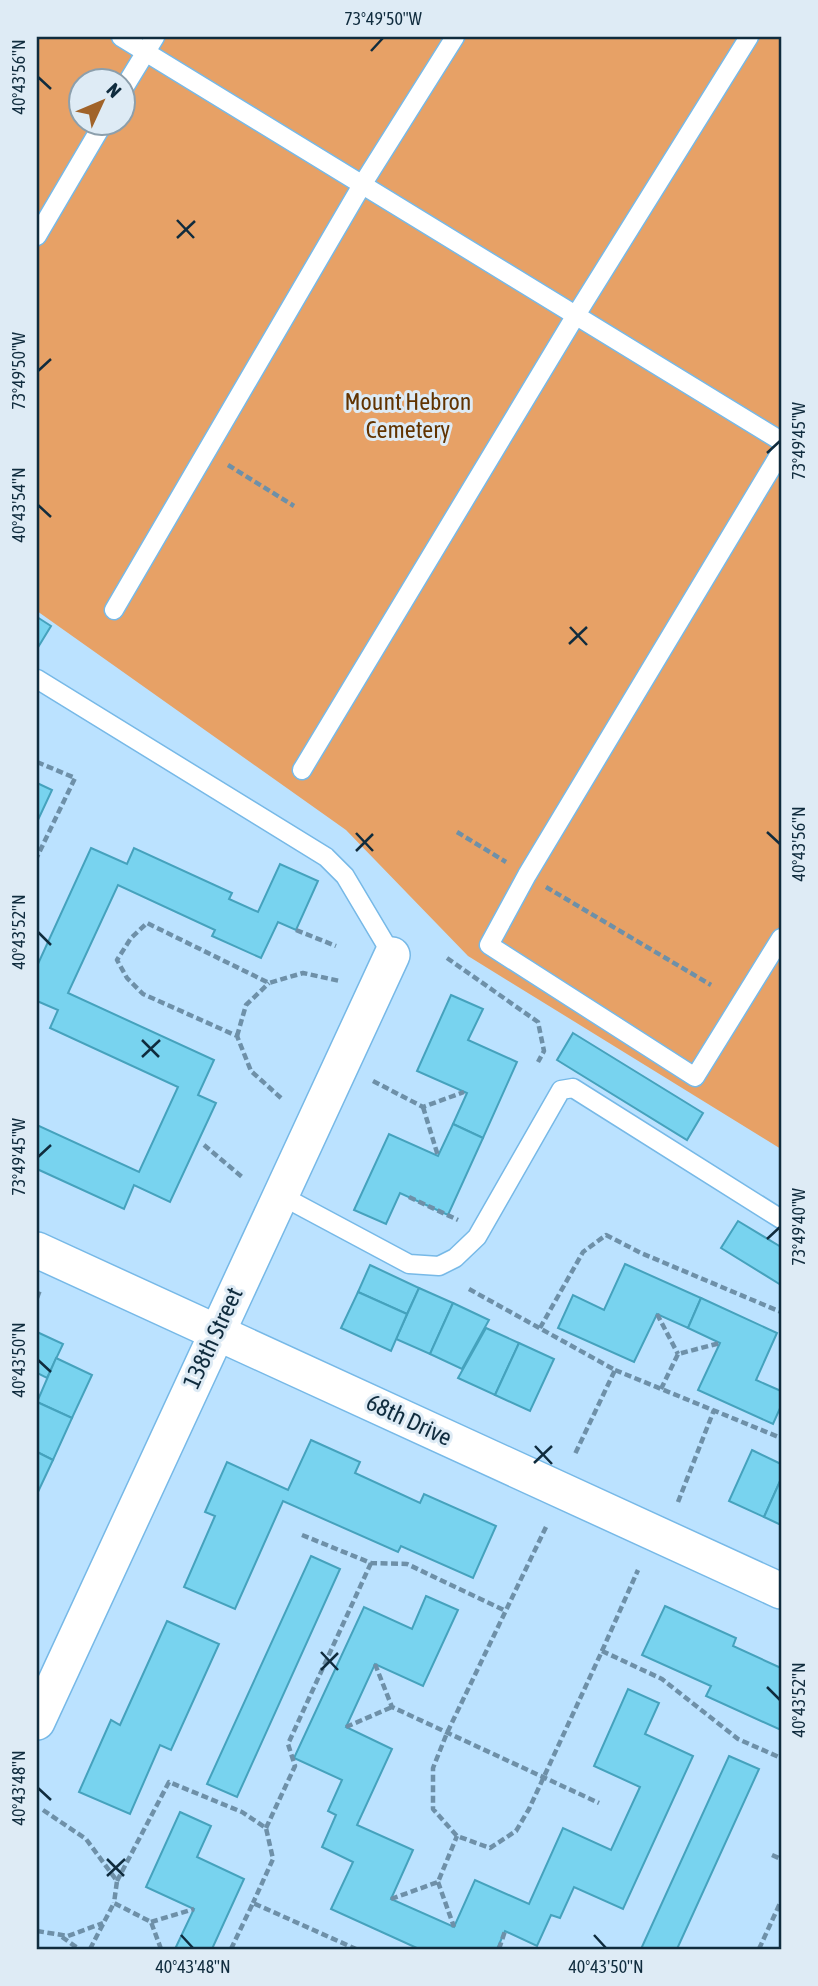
<svg xmlns="http://www.w3.org/2000/svg" width="818" height="1986" font-family="'Asap Condensed',sans-serif">
<style>
.green{fill:#e7a166;fill-rule:evenodd}
.building{fill:#78d3ef;stroke:#45a2bd;stroke-width:2}
.lines{fill:none;stroke-linecap:round;stroke-linejoin:round}
.service-casing{stroke:#77b9e7;stroke-width:21}
.minor-casing{stroke:#77b9e7;stroke-width:38}
.path{stroke:#6e90a8;stroke-width:4.5;stroke-dasharray:7 3.5;stroke-linecap:butt}
.service{stroke:#fff;stroke-width:18}
.minor{stroke:#fff;stroke-width:35}
.ticks{fill:none;stroke:#102c3e;stroke-width:2.5}
.labels{text-anchor:middle;stroke-width:6;stroke-linejoin:round;paint-order:stroke}
.park-label{font-size:24px;fill:#613300;stroke:#deebf5}
.street-label{font-size:24px;fill:#102c3e;stroke:#deebf5}
.neatline{fill:none;stroke:#102c3e;stroke-width:2.5}
.ticks-label{font-size:18px;text-anchor:middle;fill:#102c3e}
</style>
<rect width="100%" height="100%" fill="#bbe2ff"/>
<path class="green" d="M37,37H781V1149L468,956L346,830L37,611ZM80,80H122V122H80Z"/>
<g class="building">
<polygon points="37,617 51,626 37,649"/>
<polygon points="37,783 52,790 37,822"/>
<polygon points="91,848 127,864 134,848 232,893 229,899 258,912 280,864 318,881 296,930 278,922 261,958 212,936 215,930 118,885 68,993 214,1060 198,1095 216,1103 170,1202 134,1185 124,1209 37,1169 37,1125 139,1172 178,1087 50,1028 58,1010 37,1001 37,966"/>
<polygon points="451,995 483,1009 468,1040 517,1062 483,1138 453,1124 467,1093 417,1071"/>
<polygon points="573,1033 703,1113 687,1140 557,1060"/>
<polygon points="453,1124 483,1138 448,1215 400,1193 386,1224 354,1210 389,1134 438,1156"/>
<polygon points="738,1221 781,1247 781,1285 721,1248"/>
<polygon points="625,1264 701,1298 688,1328 657,1314 634,1362 558,1328 573,1295 604,1310"/>
<polygon points="370,1265 419,1288 407,1314 358,1292"/>
<polygon points="419,1288 453,1303 430,1354 396,1339"/>
<polygon points="358,1292 407,1314 391,1351 341,1328"/>
<polygon points="701,1298 777,1333 756,1380 781,1391 781,1406 773,1424 698,1390 720,1343 688,1328"/>
<polygon points="453,1303 489,1320 462,1369 430,1354"/>
<polygon points="486,1328 519,1343 495,1395 458,1378"/>
<polygon points="37,1332 63,1344 47,1378 37,1373"/>
<polygon points="519,1343 554,1359 530,1411 495,1395"/>
<polygon points="56,1358 92,1375 72,1418 37,1402"/>
<polygon points="37,1402 72,1418 53,1460 37,1452"/>
<polygon points="311,1440 360,1462 355,1473 420,1503 424,1494 496,1526 473,1578 401,1546 398,1552 283,1501 235,1609 184,1587 215,1516 205,1512 227,1462 288,1490"/>
<polygon points="752,1450 781,1464 781,1479 764,1517 729,1501"/>
<polygon points="37,1452 53,1460 37,1494"/>
<polygon points="781,1479 781,1525 764,1517"/>
<polygon points="311,1556 340,1569 237,1797 207,1784"/>
<polygon points="426,1596 458,1610 423,1686 375,1664 346,1727 392,1749 357,1825 413,1850 391,1899 454,1927 475,1880 529,1904 563,1828 611,1850 640,1787 594,1766 628,1689 659,1703 645,1734 693,1756 623,1909 574,1887 560,1918 551,1915 537,1946 505,1931 497,1949 419,1949 331,1909 353,1862 322,1847 336,1815 328,1811 342,1780 294,1758 364,1607 412,1629"/>
<polygon points="665,1606 736,1638 733,1646 781,1668 781,1730 706,1696 711,1686 642,1655"/>
<polygon points="167,1621 219,1644 171,1750 160,1745 130,1814 79,1792 111,1720 120,1725"/>
<polygon points="729,1756 759,1769 677,1949 641,1949"/>
<polygon points="180,1812 211,1826 197,1857 244,1879 212,1949 175,1949 194,1909 146,1887"/>
</g>
<g class="lines">
<defs>
<g id="service">
<polyline points="121,37 781,441"/>
<polyline points="122,91 155,37"/>
<polyline points="37,236 104,122"/>
<polyline points="781,452 527,875 489,945 695,1077 781,938"/>
<polyline points="114,610 362,185 455,37"/>
<polyline points="37,679 326,857 345,876 392,955"/>
<polyline points="302,770 576,315 749,37"/>
<polyline points="280,1195 409,1264 439,1266 455,1258 477,1237 561,1090 573,1088 781,1219"/>
</g>
<g id="minor">
<polyline points="37,1250 781,1591"/>
<polyline points="37,1722 392,955"/>
</g>
</defs>
<use href="#service" class="service-casing"/>
<use href="#minor" class="minor-casing"/>
<g class="path">
<polyline points="228,465 294,506"/>
<polyline points="37,762 75,778 37,857"/>
<polyline points="457,832 506,862"/>
<polyline points="546,887 711,985"/>
<polyline points="296,930 336,946"/>
<polyline points="447,958 538,1022 544,1051 538,1062"/>
<polyline points="237,1036 246,1005 269,983"/>
<polyline points="373,1081 423,1107 464,1092"/>
<polyline points="281,1098 251,1071 237,1036 143,994 127,978 117,960 131,938 147,923 269,983 303,973 340,981"/>
<polyline points="423,1107 438,1156"/>
<polyline points="204,1145 242,1177"/>
<polyline points="409,1197 458,1220"/>
<polyline points="469,1289 615,1370 575,1454"/>
<polyline points="37,1298 40,1290"/>
<polyline points="657,1314 678,1354"/>
<polyline points="540,1328 583,1252 606,1235 641,1253 781,1312"/>
<polyline points="615,1370 781,1438"/>
<polyline points="661,1389 678,1354 720,1343"/>
<polyline points="678,1502 714,1410"/>
<polyline points="546,1527 447,1733 433,1768 433,1809 457,1836 490,1848 516,1831 529,1809 602,1651 662,1679 738,1739 781,1758"/>
<polyline points="302,1535 371,1563 407,1564 506,1611"/>
<polyline points="602,1651 638,1570"/>
<polyline points="375,1664 392,1707 599,1803"/>
<polyline points="346,1727 392,1707"/>
<polyline points="43,1810 86,1839 117,1881 114,1903"/>
<polyline points="266,1828 295,1766 288,1744 371,1563"/>
<polyline points="772,1855 781,1859"/>
<polyline points="117,1881 169,1782 242,1812 266,1828 273,1859 253,1903"/>
<polyline points="438,1882 454,1927"/>
<polyline points="391,1899 438,1882 457,1836"/>
<polyline points="151,1922 194,1909"/>
<polyline points="37,1931 68,1936 103,1923"/>
<polyline points="62,1937 79,1949"/>
<polyline points="90,1949 114,1903 151,1922 161,1949"/>
<polyline points="231,1949 253,1903 356,1949"/>
<polyline points="499,1949 505,1931"/>
<polyline points="759,1949 781,1901"/>
</g>
<use href="#service" class="service"/>
<use href="#minor" class="minor"/>
</g>
<path class="ticks" d="M371,51L383,38M38,77L51,89M177,220L194,238M177,238L195,221M38,371L51,359M767,453L780,441M38,505L51,517M570,627L587,645M569,644L587,627M767,832L780,844M356,833L373,851M356,851L373,834M38,932L51,945M142,1040L159,1057M142,1057L160,1040M38,1157L51,1145M767,1239L780,1227M38,1360L51,1372M535,1446L552,1464M534,1463L552,1446M321,1652L338,1670M321,1670L338,1653M767,1687L780,1700M38,1788L51,1800M107,1859L124,1876M107,1876L125,1859M181,1935L193,1948M594,1935L606,1948"/>
<g class="labels">
<g class="park-label">
<text x="408" y="410">Mount Hebron<tspan x="408" dy="28">Cemetery</tspan></text>
</g>
<g class="street-label">
<text transform="translate(213 1338) rotate(-65)" y="8">138th Street</text>
<text transform="translate(409 1420) rotate(25)" y="8">68th Drive</text>
</g>
</g>
<rect width="818" height="1986" fill="none" stroke="#deebf5" stroke-width="77"/>
<g transform="translate(102 102) rotate(46)"><circle r="33" fill="#deebf5" stroke="#8c9fac" stroke-width="2"/>
<path d="M0-5L12 26L0 18L-12 26Z" fill="#a16329"/>
<text y="-10" font-size="19" font-weight="bold" text-anchor="middle" fill="#102c3e">N</text>
</g>
<rect x="38" y="38" width="742" height="1910" class="neatline"/>
<g class="ticks-label">
<text x="383" y="25">73°49'50"W</text>
<text transform="translate(19 77) rotate(-90)" y="6">40°43'56"N</text>
<text transform="translate(19 371) rotate(-90)" y="6">73°49'50"W</text>
<text transform="translate(799 441) rotate(-90)" y="6">73°49'45"W</text>
<text transform="translate(19 505) rotate(-90)" y="6">40°43'54"N</text>
<text transform="translate(799 844) rotate(-90)" y="6">40°43'56"N</text>
<text transform="translate(19 932) rotate(-90)" y="6">40°43'52"N</text>
<text transform="translate(19 1157) rotate(-90)" y="6">73°49'45"W</text>
<text transform="translate(799 1227) rotate(-90)" y="6">73°49'40"W</text>
<text transform="translate(19 1360) rotate(-90)" y="6">40°43'50"N</text>
<text transform="translate(799 1700) rotate(-90)" y="6">40°43'52"N</text>
<text transform="translate(19 1788) rotate(-90)" y="6">40°43'48"N</text>
<text x="193" y="1973">40°43'48"N</text>
<text x="606" y="1973">40°43'50"N</text>
</g>
</svg>
